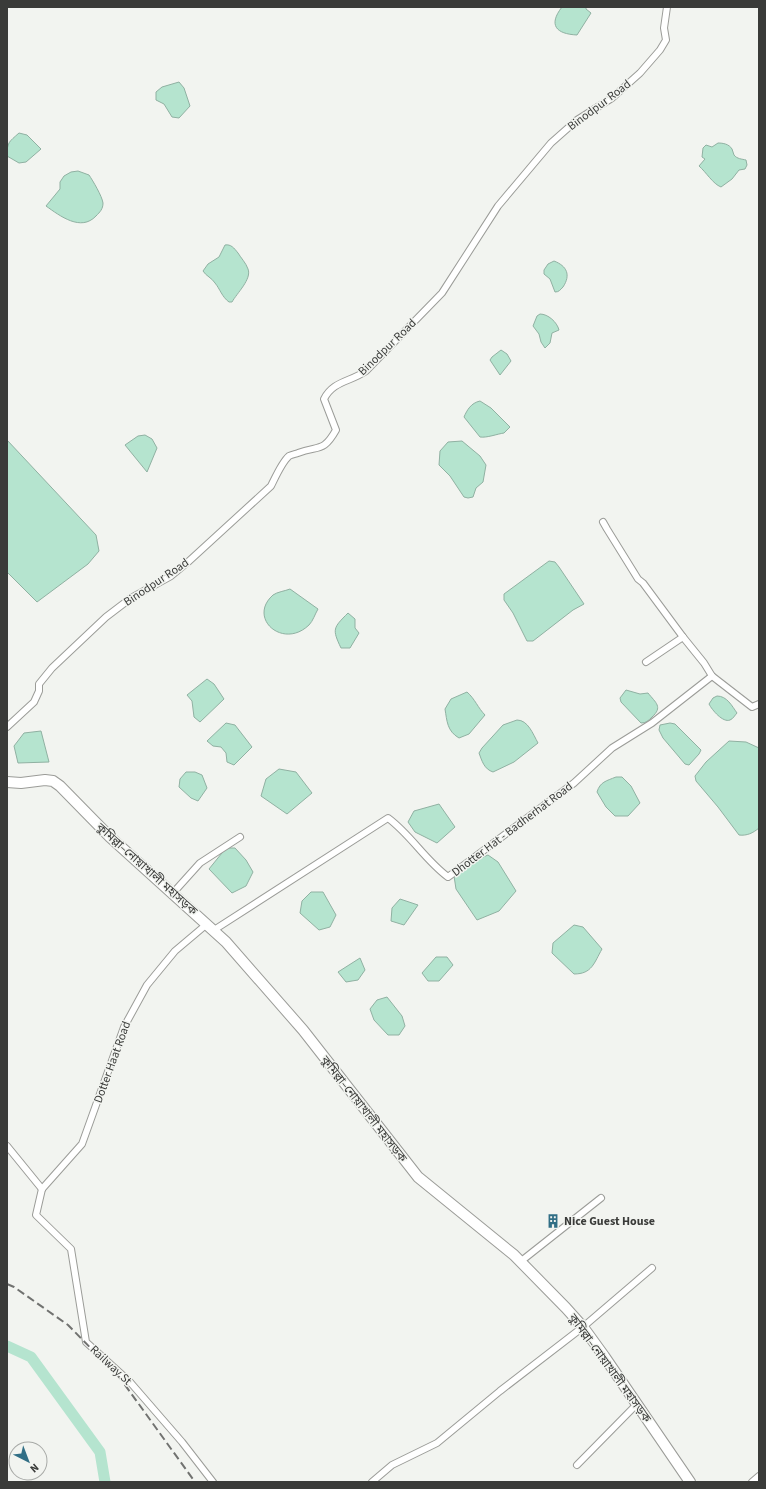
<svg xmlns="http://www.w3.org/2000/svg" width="766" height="1489" font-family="'Source Sans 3','Noto Sans Bengali',sans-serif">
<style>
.water{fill:#b5e4cf;stroke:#90b1a2}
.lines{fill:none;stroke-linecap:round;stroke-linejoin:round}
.river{stroke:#b5e4cf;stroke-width:11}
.minor-casing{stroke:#9b9c98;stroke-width:8}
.trunk-casing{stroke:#9b9c98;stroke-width:12}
.minor{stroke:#fff;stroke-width:6}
.trunk{stroke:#fff;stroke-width:10}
.rail{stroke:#717270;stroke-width:2;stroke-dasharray:8 4;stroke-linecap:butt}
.labels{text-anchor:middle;stroke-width:3;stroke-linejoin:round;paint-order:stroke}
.street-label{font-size:12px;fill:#3a3b39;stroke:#f2f4f0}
.poi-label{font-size:12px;font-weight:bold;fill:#3a3b39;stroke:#f2f4f0;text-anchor:start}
</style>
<rect width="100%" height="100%" fill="#f2f4f0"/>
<g class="water">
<path d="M562,7H586V9L591,13L577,35C556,34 548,25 562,7Z"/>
<polygon points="179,82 184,88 190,106 179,118 172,117 164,104 156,100 156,92 162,87"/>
<path d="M19,133L27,135L41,149L26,162L19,163L7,156C7,142 9,142 19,133Z"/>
<path d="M718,143C723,143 729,144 732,149C733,151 733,153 734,155C737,159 742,159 746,160L747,165L745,169L739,170L732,179L721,187C713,184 706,172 699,166L705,159L702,157L703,148L706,145L712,147Z"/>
<path d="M78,171L89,175C93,181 102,196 103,203C103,209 100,212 96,216C81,232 60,216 46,206L60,189V182L64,176L71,172Z"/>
<path d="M225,245C231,244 234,248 238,253C241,258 246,263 248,269C252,279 237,293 232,302H229C222,297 220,289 215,283C212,278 206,276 203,271L208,264L219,257Z"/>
<path d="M554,261C567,266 571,275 563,287C560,290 559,292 555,292L550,279L544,274V270L548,264Z"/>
<path d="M540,314C548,314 557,322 559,330L552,333L550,343L545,348L541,342L539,334L533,326L537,316Z"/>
<polygon points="501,350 507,354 511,361 500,375 490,360 492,357"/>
<path d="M480,401L491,408L510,427L504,433C497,434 487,438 480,437L464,417C467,410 471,403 480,401Z"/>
<polygon points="145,435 152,439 157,448 147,472 125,445 138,436"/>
<polygon points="7,440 96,535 99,551 88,564 37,602 7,572"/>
<polygon points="462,441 480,456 486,465 483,482 476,488 473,497 468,498 464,497 450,476 439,465 440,451 448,442"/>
<polygon points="549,561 555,562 559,567 584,604 573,610 533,641 527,641 513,613 504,600 504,594"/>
<path d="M290,589L318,609C315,614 313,621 309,625C283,650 247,618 273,595C277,592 285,591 290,589Z"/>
<path d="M348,613L355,619V628L359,633L350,648H341C332,629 333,628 348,613Z"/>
<polygon points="207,679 214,684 224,699 200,722 194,717 192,701 187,695"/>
<path d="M626,690L640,694L648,693C656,703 663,707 652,717C648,721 646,723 641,723L621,702L620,698Z"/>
<path d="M467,692C475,699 478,708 485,715L469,734L459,738C447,731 447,721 445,709L451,699Z"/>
<path d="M717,696C727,696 732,706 737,713C735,715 733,719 730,720C723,723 712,710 709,704L713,698Z"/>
<path d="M517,720C528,720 533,734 538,743L514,762L493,772C484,769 482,761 479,753L482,748L503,725Z"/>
<polygon points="226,723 235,725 252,747 234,765 227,762 226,753 221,747 213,746 207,741"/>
<polygon points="670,723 675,724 701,750 699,754 689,765 685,764 663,738 659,730 660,725"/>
<polygon points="41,731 49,762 18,763 14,746 24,733"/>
<path d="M729,741L746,742L759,748V828C753,833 747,836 739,835L718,807L696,781L695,776L706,762Z"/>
<polygon points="279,769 296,772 312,793 287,814 261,796 266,779"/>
<polygon points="186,772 195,772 202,775 207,788 198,801 191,798 179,787 180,779"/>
<path d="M616,777H622L631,786L640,803L628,816H615L606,807L597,792C600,782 606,781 616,777Z"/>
<polygon points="439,804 455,827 437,843 415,832 408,822 414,811"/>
<polygon points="226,848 235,848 246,860 253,872 246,886 232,893 209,869"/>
<polygon points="488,855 498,862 516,891 499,911 477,920 456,889 454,876 462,866"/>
<polygon points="311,892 323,892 336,915 330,927 319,930 300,913 302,901"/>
<polygon points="400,899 418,905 404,925 391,921 392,908"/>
<path d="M574,925L583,927L602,949C594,963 592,974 574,974L552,953L553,943Z"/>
<polygon points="436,957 447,957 453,965 439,981 428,981 422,973"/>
<polygon points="360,958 365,970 358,980 346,982 338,972"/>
<polygon points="387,997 402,1016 405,1026 399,1035 388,1035 374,1020 370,1009 377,1000"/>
</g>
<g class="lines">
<polyline class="river" points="7,1346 31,1357 100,1452 105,1482"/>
<defs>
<g id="minor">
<polyline points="603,522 607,529 638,579 643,583 683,637 704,663 712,676 752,707 759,704"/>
<polyline points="646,662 683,637"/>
<path d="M7,727L34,702L39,691V684L52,668L106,617L131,598L171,576L188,562L271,486C275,478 282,462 289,456C291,455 295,454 298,453C319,445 323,453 336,430L324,399C333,381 350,382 366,371L442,293L498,206L551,143L577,120L612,98L640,73L660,50L666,40L664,28L667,7"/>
<polyline points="173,893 200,863 240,837"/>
<path d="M214,930L388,818C411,835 425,860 448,877L574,783L612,748L652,723L712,676"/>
<polyline points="7,1146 42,1189"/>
<polyline points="42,1189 36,1215 71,1249 86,1342 130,1382 182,1442 213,1482"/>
<polyline points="42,1189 82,1144 124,1027 147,985 175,951 207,924"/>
<polyline points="520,1262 601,1198"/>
<polyline points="577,1465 637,1404"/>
<polyline points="372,1482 392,1465 437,1443 500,1391 583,1327 652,1268"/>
<polyline points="752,1482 759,1476"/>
</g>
<polyline id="trunk" points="7,782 21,783 45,780 53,781 60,786 110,837 226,942 303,1030 418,1177 514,1255 566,1308 583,1327 604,1356 690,1482"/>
</defs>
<use href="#minor" class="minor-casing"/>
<use href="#trunk" class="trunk-casing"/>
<use href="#minor" class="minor"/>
<use href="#trunk" class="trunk"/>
<polyline class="rail" points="7,1284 14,1287 68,1325 120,1378 195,1482"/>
</g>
<defs>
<symbol id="building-bare" viewBox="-9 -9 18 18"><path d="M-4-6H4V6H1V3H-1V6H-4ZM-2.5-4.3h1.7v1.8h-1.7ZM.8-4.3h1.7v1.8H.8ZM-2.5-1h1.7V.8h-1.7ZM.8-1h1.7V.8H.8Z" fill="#316e85" stroke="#f2f4f0" stroke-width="2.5" paint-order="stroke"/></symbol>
</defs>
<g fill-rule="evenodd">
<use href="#building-bare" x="543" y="1211" width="20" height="20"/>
</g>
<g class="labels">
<g class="street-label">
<text transform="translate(599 105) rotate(-37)" y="4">Binodpur Road</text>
<text transform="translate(387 347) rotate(-44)" y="4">Binodpur Road</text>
<text transform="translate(156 582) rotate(-34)" y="4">Binodpur Road</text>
<text transform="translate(512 829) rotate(-37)" y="4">Dhotter Hat - Badherhat Road</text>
<text transform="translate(147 869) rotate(42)" y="4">কুমিল্লা–নোয়াখালী মহাসড়ক</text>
<text transform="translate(112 1062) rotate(-70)" y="4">Dotter Haat Road</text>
<text transform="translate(364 1109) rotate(52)" y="4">কুমিল্লা–নোয়াখালী মহাসড়ক</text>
<text transform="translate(111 1365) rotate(43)" y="4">Railway St</text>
<text transform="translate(610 1368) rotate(54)" y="4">কুমিল্লা–নোয়াখালী মহাসড়ক</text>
</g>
<g class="poi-label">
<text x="564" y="1225">Nice Guest House</text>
</g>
</g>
<rect width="766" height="1489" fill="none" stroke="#3a3b39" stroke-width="16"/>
<g transform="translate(28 1461) rotate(138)"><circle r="19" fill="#f2f4f0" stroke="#a8aaa7"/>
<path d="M0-3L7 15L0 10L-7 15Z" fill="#316e85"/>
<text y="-6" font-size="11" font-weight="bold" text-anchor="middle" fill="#3a3b39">N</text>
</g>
</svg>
